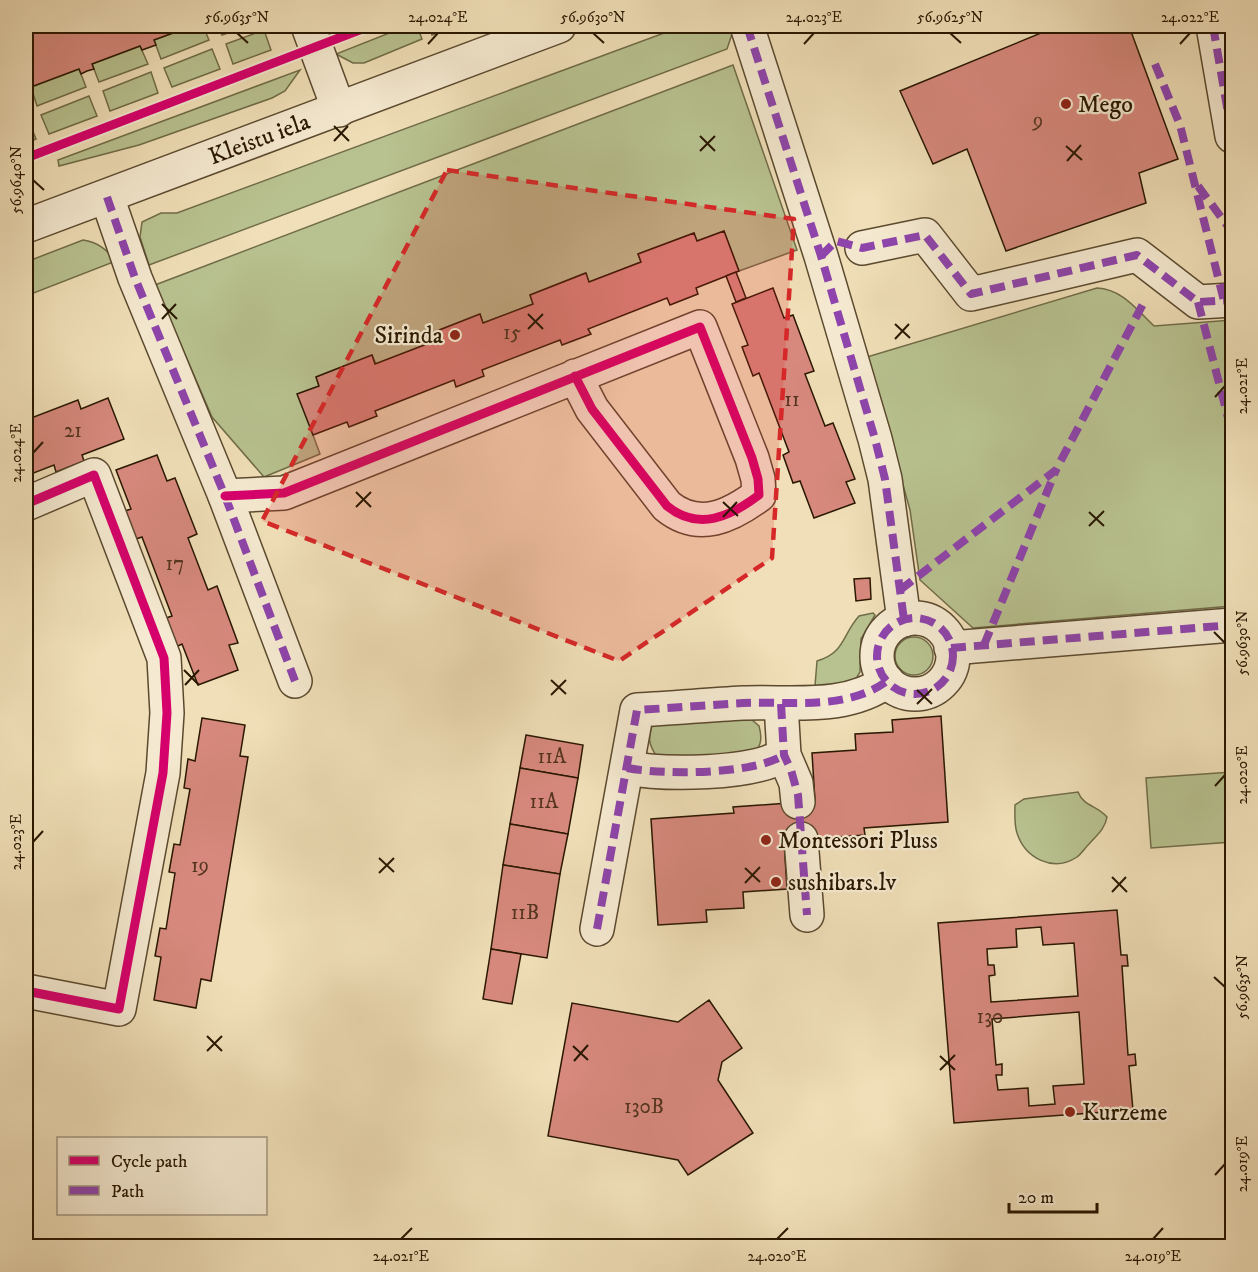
<svg xmlns="http://www.w3.org/2000/svg" width="1258" height="1272" font-family="'IM FELL DW Pica',serif">
<style>
.green{fill:#b8c290;stroke:#706c48;stroke-width:1.5}
.building{fill:#d7897d;stroke:#291700;stroke-width:1.5;fill-rule:evenodd}
.lines{fill:none;stroke-linecap:round;stroke-linejoin:round}
.minor-casing{stroke:#5b492e;stroke-width:36}
.minor{stroke:#f5ead1;stroke-width:33}
.quiet{stroke:#8e44ad;stroke-width:8;stroke-dasharray:15 8;stroke-linecap:butt}
.cycleway-casing{stroke:#f5ead1;stroke-width:13}
.cycleway{stroke:#d6006c;stroke-width:9}
.marked{fill:#d62828;fill-opacity:0.2;stroke:#d62828;stroke-width:4.5;stroke-dasharray:12 8;stroke-linejoin:round}
.ticks{fill:none;stroke:#291700;stroke-width:2}
.poi-dot{fill:#8f2418;stroke:#f5ead1;stroke-width:2}
.labels{text-anchor:middle;stroke-width:4.5;stroke-linejoin:round;paint-order:stroke}
.number-label{font-size:21px;fill:#54341f}
.poi-label{font-size:24px;fill:#291700;stroke:#f5ead1;text-anchor:start}
.street-label{font-size:24px;fill:#291700;stroke:#f5ead1}
.neatline{fill:none;stroke:#291700;stroke-width:2}
.ticks-label{font-size:15px;text-anchor:middle;fill:#291700}
</style>
<rect width="100%" height="100%" fill="#f0dfb8"/>
<filter id="stains"><feTurbulence type="fractalNoise" baseFrequency=".00333" numOctaves="4"/><feColorMatrix values="0 0 0 0 .2 0 0 0 0 .09 0 0 0 0 .02 0 0 0 .5 -.17"/></filter>
<radialGradient id="worn" r=".72"><stop offset=".6" stop-color="#630" stop-opacity="0"/><stop offset="1" stop-color="#630" stop-opacity=".3"/></radialGradient>
<g class="green">
<polygon points="192,26 203,26 209,40 161,59 154,40"/>
<polygon points="218,26 248,26 222,35"/>
<polygon points="407,26 417,26 422,39 364,63 353,63 336,54"/>
<polygon points="429,26 458,26 432,35"/>
<polygon points="683,26 727,26 732,34 727,49 149,265 140,237 142,222 161,213 177,213"/>
<polygon points="264,30 271,50 233,64 226,44"/>
<polygon points="140,46 148,64 99,82 92,64"/>
<polygon points="212,49 220,69 172,87 164,68"/>
<polygon points="733,65 797,250 739,271 724,231 697,241 694,233 638,254 641,262 589,282 585,273 530,295 533,304 483,323 480,314 424,336 427,344 376,364 372,355 316,377 319,386 298,394 320,454 264,477 212,417 155,285"/>
<polygon points="79,69 86,87 37,106 31,87"/>
<polygon points="300,70 285,91 272,98 139,145 59,166 58,160"/>
<polygon points="151,72 158,93 110,111 103,91"/>
<polygon points="89,96 97,116 49,134 41,115"/>
<polygon points="28,119 36,139 26,143 26,120"/>
<path d="M83,240C98,242 107,250 116,261L26,296V262Z"/>
<path d="M1097,288C1122,289 1137,310 1154,326L1232,320V606L973,628L920,580L910,510L867,357Z"/>
<path d="M873,613L875,615L861,639L860,672L857,677L847,684L815,686L817,661C845,653 842,635 859,616Z"/>
<circle cx="914" cy="656" r="19"/>
<path d="M751,719L759,726C763,741 761,748 749,756L658,758C648,745 647,736 654,722Z"/>
<polygon points="1232,772 1232,842 1151,848 1146,778"/>
<path d="M1078,792C1084,807 1097,805 1107,817C1105,829 1097,835 1089,844C1085,848 1081,854 1077,857C1053,873 1025,858 1017,833C1014,824 1015,814 1015,805L1024,799Z"/>
</g>
<g class="building">
<polygon points="44,26 192,26 154,40 156,45 142,50 140,46 92,64 94,69 87,71 81,74 79,69 31,87 32,92 26,95 26,33"/>
<polygon points="1058,26 1129,26 1178,159 1139,173 1146,203 1006,251 967,149 933,164 900,91"/>
<polygon points="724,231 739,271 696,288 698,294 670,305 667,298 588,329 591,334 562,345 560,340 482,370 484,376 456,387 454,380 375,411 377,416 349,427 347,422 313,435 297,394 319,386 316,377 372,355 375,364 427,344 424,336 480,314 483,323 533,304 530,295 586,273 589,282 641,262 638,254 694,233 697,241"/>
<polygon points="736,272 746,298 736,302 726,276"/>
<polygon points="773,288 784,318 793,315 814,371 805,374 825,426 833,423 855,479 846,482 855,503 814,518 800,481 793,483 783,455 789,452 759,373 753,376 742,347 748,345 732,304"/>
<polygon points="108,398 124,439 82,455 84,461 56,472 54,465 26,476 26,420 78,400 81,409"/>
<polygon points="157,455 167,481 175,478 197,534 188,538 208,590 217,586 238,643 229,645 238,670 198,685 182,644 176,647 166,618 172,616 142,537 136,539 125,511 131,509 116,470"/>
<polygon points="870,578 871,599 856,601 854,579"/>
<polygon points="941,716 948,822 864,828 865,835 784,841 787,889 743,892 744,908 706,910 707,922 658,925 651,819 734,813 733,807 815,801 812,753 856,750 855,734 893,732 892,720"/>
<polygon points="202,718 245,725 240,756 248,757 211,981 201,979 196,1008 154,1000 161,957 155,956 160,928 166,929 175,873 169,872 174,844 180,845 190,789 184,788 188,759 195,761"/>
<polygon points="526,735 583,745 578,778 520,768"/>
<polygon points="520,768 578,778 568,834 510,824"/>
<polygon points="510,824 568,834 560,874 503,865"/>
<polygon points="503,865 560,874 547,958 491,949"/>
<path d="M1117,910L1121,955H1127L1128,966H1122L1128,1055L1135,1054L1136,1065L1129,1066L1133,1110L954,1123L938,923ZM1041,927L1043,945L1074,943L1078,996L991,1002L989,976L995,975L994,965H988L987,949L1017,947L1016,929ZM1079,1012L1084,1084L1053,1086L1055,1104L1029,1106L1028,1088L998,1090L996,1075H1002V1064L996,1065L992,1019Z"/>
<polygon points="491,949 521,954 512,1004 483,999"/>
<polygon points="709,1000 742,1048 722,1062 718,1080 753,1133 688,1175 678,1160 548,1136 572,1003 678,1022"/>
</g>
<g class="lines">
<defs>
<g id="minor">
<polyline points="308,26 339,110"/>
<polyline points="747,26 821,256 875,439 885,479 904,620"/>
<polyline points="1213,26 1232,136"/>
<polyline points="107,197 135,278 225,496 295,681"/>
<path id="s1" d="M26,226L559,26"/>
<polyline points="862,248 925,235 971,294 1137,255 1198,302 1232,300"/>
<path d="M225,496L284,493L289,491L700,327L752,458L758,479L759,495C731,516 699,532 667,506L592,409L575,376"/>
<polyline points="26,504 94,475 164,658 167,713 163,773 119,1009 26,991"/>
<circle cx="915" cy="656" r="38"/>
<polyline points="951,648 1232,625"/>
<polyline points="781,704 784,755 796,783 798,802"/>
<path d="M627,768C664,775 752,775 784,755"/>
<polyline points="801,839 807,915"/>
<path d="M597,929L637,710C673,708 708,705 743,703C791,701 846,711 887,681"/>
</g>
</defs>
<use href="#minor" class="minor-casing"/>
<use href="#minor" class="minor"/>
<g class="quiet">
<polyline points="747,26 821,256 875,439 885,479 904,620"/>
<polyline points="1213,26 1232,136"/>
<polyline points="1155,64 1180,125 1224,301"/>
<polyline points="1198,186 1232,232"/>
<polyline points="107,197 135,278 225,496 295,681"/>
<polyline points="821,256 836,241 862,248 925,235 971,294 1137,255 1198,302 1232,300"/>
<polyline points="1198,302 1232,433"/>
<polyline points="900,590 1056,470 1143,304"/>
<circle cx="915" cy="656" r="38"/>
<polyline points="984,645 1056,470"/>
<polyline points="951,648 1232,625"/>
<polyline points="781,704 784,755 791,770 798,795 807,915"/>
<path d="M627,768C664,775 752,775 784,755"/>
<path d="M597,929L637,710C673,708 708,705 743,703C791,701 846,711 887,681"/>
</g>
<defs>
<g id="cycleway">
<polyline points="26,158 370,26"/>
<path d="M225,496L284,493L289,491L700,327L752,458L758,479L759,495C731,516 699,532 667,506L592,409L575,376"/>
<polyline points="26,504 94,475 164,658 167,713 163,773 119,1009 26,991"/>
</g>
</defs>
<use href="#cycleway" class="cycleway-casing"/>
<use href="#cycleway" class="cycleway"/>
</g>
<path class="marked" d="M447,170L794,219L772,558L619,661L262,521Z"/>
<path class="ticks" d="M237,33L248,43M593,33L604,43M950,33L961,43M428,44L438,33M804,44L814,33M1180,44L1190,33M334,126L349,141M700,136L715,151M334,141L348,126M1066,146L1082,160M700,151L715,136M1067,161L1081,145M33,180L44,190M162,304L177,319M528,314L543,329M162,319L176,304M895,324L910,338M528,329L543,314M895,339L909,324M1215,397L1225,386M33,453L43,442M356,492L371,507M723,502L738,516M356,507L371,492M1089,512L1104,526M723,517L737,502M1089,526L1104,511M1214,632L1225,643M184,670L199,685M551,680L566,694M185,685L199,670M917,690L932,704M551,695L566,680M917,704L932,689M1215,786L1225,775M33,842L43,831M379,858L394,872M745,868L760,882M379,873L394,858M1112,877L1127,892M745,883L760,867M1112,892L1126,877M1214,977L1225,987M207,1036L222,1051M573,1046L588,1060M207,1051L222,1036M940,1056L955,1070M574,1061L588,1045M940,1070L955,1055M1215,1175L1225,1164M401,1239L412,1228M777,1239L788,1228M1153,1239L1163,1228"/>
<g class="poi-dot">
<circle cx="1066" cy="104" r="6"/>
<circle cx="455" cy="335" r="6"/>
<circle cx="766" cy="840" r="6"/>
<circle cx="776" cy="882" r="6"/>
<circle cx="1070" cy="1112" r="6"/>
</g>
<g class="labels">
<g class="number-label">
<text x="1038" y="127">9</text>
<text x="512" y="339">15</text>
<text x="792" y="406">11</text>
<text x="73" y="437">21</text>
<text x="175" y="570">17</text>
<text x="552" y="763">11A</text>
<text x="544" y="808">11A</text>
<text x="200" y="872">19</text>
<text x="525" y="919">11B</text>
<text x="990" y="1023">130</text>
<text x="644" y="1113">130B</text>
</g>
<g class="poi-label">
<text x="1078" y="112">Mego</text>
<text x="443" y="343" text-anchor="end">Sirinda</text>
<text x="778" y="848">Montessori Pluss</text>
<text x="788" y="890">sushibars.lv</text>
<text x="1082" y="1120">Kurzeme</text>
</g>
<g class="street-label">
<text dy="8" stroke="none"><textPath href="#s1" startOffset="249">Kleistu iela</textPath></text>
</g>
</g>
<rect width="1258" height="1272" fill="none" stroke="#f0dfb8" stroke-width="66"/>
<rect x="57" y="1137" width="210" height="78" fill="#f5ead1" stroke="#a3967d" stroke-width="1.5"/>
<rect x="69" y="1156" width="30" height="9" fill="#d6006c" stroke="#a3967d" stroke-width="1.5"/>
<text x="111" y="1167" font-size="18" fill="#291700">Cycle path</text>
<rect x="69" y="1186" width="30" height="9" fill="#8e44ad" stroke="#a3967d" stroke-width="1.5"/>
<text x="111" y="1197" font-size="18" fill="#291700">Path</text>
<path d="M1009 1203v9h88v-9" fill="none" stroke="#291700" stroke-width="3"/>
<text x="1018" y="1203" font-size="18" fill="#291700" stroke="#f5ead1" stroke-width="4.5" paint-order="stroke">20 m</text>
<rect x="33" y="33" width="1192" height="1206" class="neatline"/>
<g class="ticks-label">
<text x="237" y="22">56.9635°N</text>
<text x="438" y="22">24.024°E</text>
<text x="593" y="22">56.9630°N</text>
<text x="814" y="22">24.023°E</text>
<text x="950" y="22">56.9625°N</text>
<text x="1190" y="22">24.022°E</text>
<text transform="translate(16 180) rotate(-90)" y="5">56.9640°N</text>
<text transform="translate(1242 386) rotate(-90)" y="5">24.021°E</text>
<text transform="translate(16 453) rotate(-90)" y="5">24.024°E</text>
<text transform="translate(1242 643) rotate(-90)" y="5">56.9630°N</text>
<text transform="translate(1242 775) rotate(-90)" y="5">24.020°E</text>
<text transform="translate(16 842) rotate(-90)" y="5">24.023°E</text>
<text transform="translate(1242 987) rotate(-90)" y="5">56.9635°N</text>
<text transform="translate(1242 1164) rotate(-90)" y="5">24.019°E</text>
<text x="401" y="1261">24.021°E</text>
<text x="777" y="1261">24.020°E</text>
<text x="1153" y="1261">24.019°E</text>
</g>
<rect width="100%" height="100%" filter="url(#stains)"/>
<rect width="100%" height="100%" fill="url(#worn)"/>
</svg>
